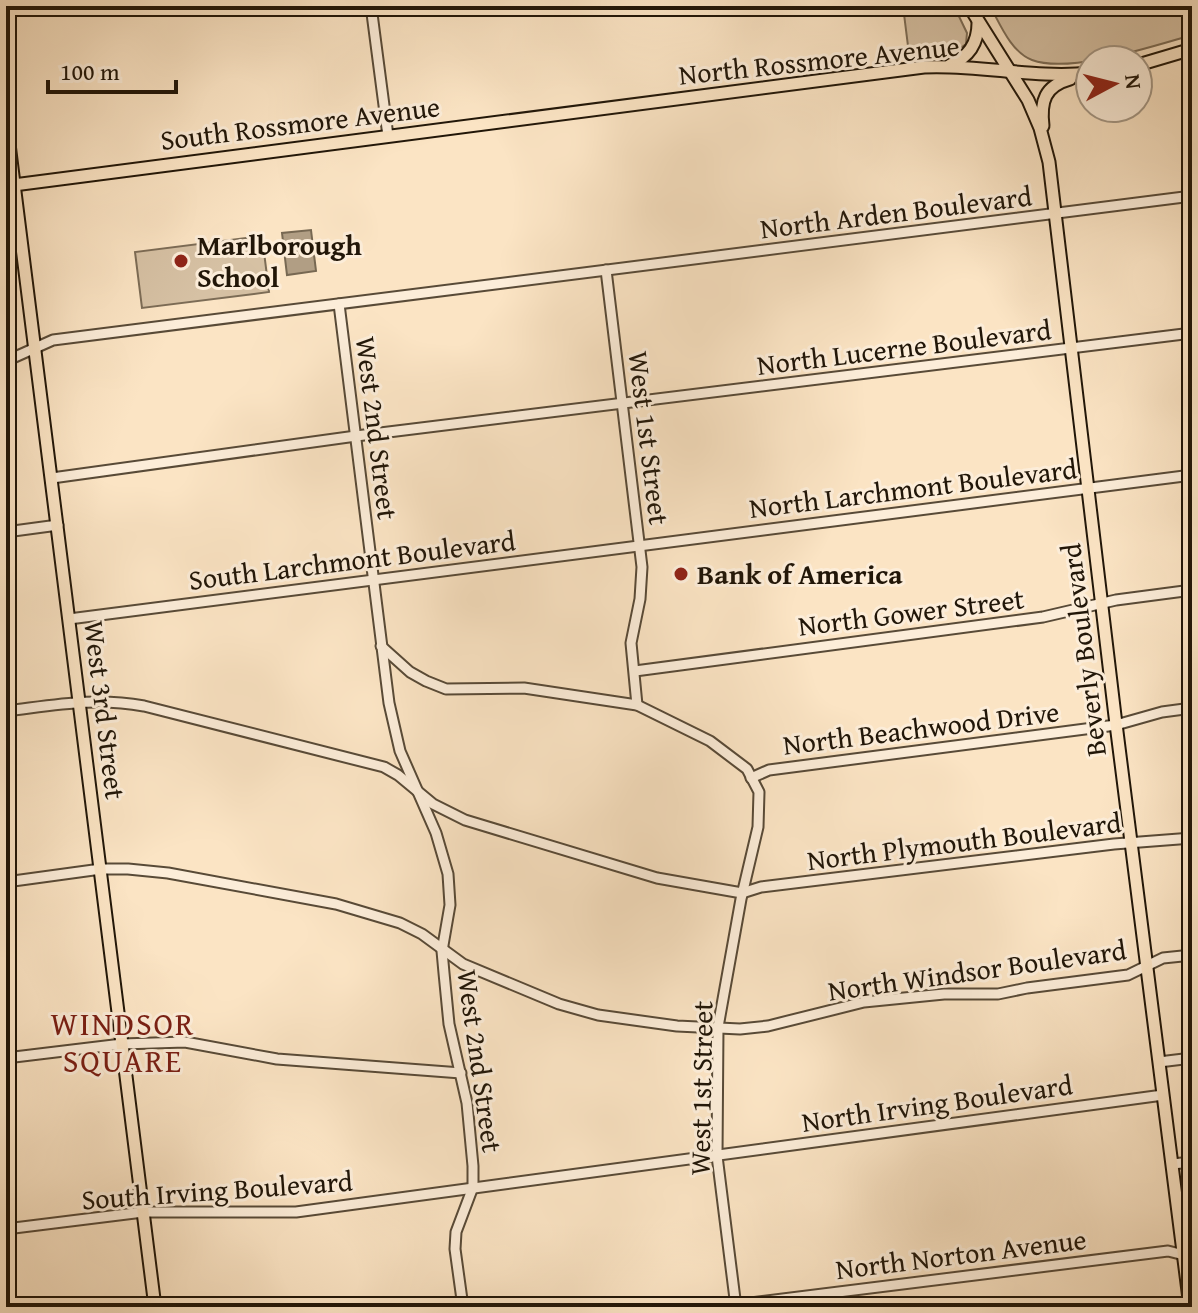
<svg xmlns="http://www.w3.org/2000/svg" width="1198" height="1313" font-family="'Gentium Book Plus',serif">
<style>
.green{fill:#d6c1a4;stroke:#7c6c56;stroke-width:2}
.water{fill:#b19e84;stroke:#776852;stroke-width:2}
.lines{fill:none;stroke-linecap:round;stroke-linejoin:round}
.minor-casing{stroke:#584a37;stroke-width:13}
.major-casing{stroke:#211608;stroke-width:15}
.minor{stroke:#fcedd9;stroke-width:9}
.major{stroke:#fbe4c4;stroke-width:11}
.poi-dot{fill:#8f2418;stroke:#fcedd9;stroke-width:3}
.labels{text-anchor:middle;stroke-width:6;stroke-linejoin:round;paint-order:stroke}
.street-label{font-size:28px;fill:#211608;stroke:#fcedd9}
.poi-label{font-size:28px;font-weight:bold;fill:#211608;stroke:#fcedd9;text-anchor:start}
.quarter-label{font-size:32px;letter-spacing:2px;fill:#7a1f14;stroke:#fcedd9}
</style>
<rect width="100%" height="100%" fill="#fbe4c4"/>
<filter id="stains"><feTurbulence type="fractalNoise" baseFrequency=".0025" numOctaves="4"/><feColorMatrix values="0 0 0 0 .2 0 0 0 0 .09 0 0 0 0 .02 0 0 0 .5 -.17"/></filter>
<radialGradient id="worn" r=".72"><stop offset=".6" stop-color="#630" stop-opacity="0"/><stop offset="1" stop-color="#630" stop-opacity=".3"/></radialGradient>
<g class="green">
<polygon points="903,6 954,6 967,33 966,44 962,47 909,54"/>
<path d="M990,6H1192V35C1153,46 1070,74 1032,60C1011,52 1000,24 990,6Z"/>
<polygon points="262,236 269,292 142,308 135,252"/>
</g>
<polygon class="water" points="311,230 316,271 287,275 282,233"/>
<g class="lines">
<defs>
<g id="minor">
<polyline points="371,6 388,136"/>
<polyline points="6,10 40,6"/>
<polyline points="606,270 642,567 640,599 631,643 637,705"/>
<polyline points="339,304 389,703 400,751 436,833 448,874 450,905 442,951 444,973 449,1024 467,1103 473,1166 473,1187 456,1232 455,1249 463,1307"/>
<polyline points="6,361 53,340 1192,196"/>
<polyline points="52,478 356,436 1192,333"/>
<polyline points="6,532 58,525"/>
<polyline points="69,619 1192,475"/>
<polyline points="381,646 410,672 426,681 446,689 524,688 637,705 710,741 747,769 759,792 758,827 741,899 718,1027 717,1156 736,1307"/>
<polyline points="635,671 1043,617 1116,600 1192,590"/>
<path d="M6,711C56,705 94,697 144,706L384,767L398,775L433,804L465,820L657,878L742,893L761,887L1114,844L1192,838"/>
<polyline points="751,778 769,770 1116,725 1162,712 1192,708"/>
<polyline points="6,882 101,869 128,869 168,873 336,904 400,923 422,934 463,964 559,1004 598,1015 677,1026 740,1029 768,1026 864,1002 944,994 998,994 1027,988 1128,975 1163,958 1192,955"/>
<polyline points="6,1058 122,1044 185,1042 277,1059 461,1073"/>
<polyline points="1159,1062 1192,1058"/>
<polyline points="1172,1164 1192,1162"/>
<polyline points="6,1229 143,1212 296,1212 1163,1095"/>
<polyline points="718,1307 1168,1251 1192,1257"/>
</g>
<g id="major">
<polyline points="969,6 1028,100 1040,128 1049,162 1115,716 1190,1307"/>
<path d="M950,65C969,57 978,43 978,23"/>
<polyline points="1138,65 1192,49"/>
<polyline points="6,120 155,1307"/>
<path d="M1043,126C1040,101 1045,86 1070,79"/>
<path d="M6,186L924,67C980,64 1034,79 1090,73"/>
</g>
</defs>
<use href="#minor" class="minor-casing"/>
<use href="#major" class="major-casing"/>
<use href="#minor" class="minor"/>
<use href="#major" class="major"/>
</g>
<g class="poi-dot">
<circle cx="181" cy="261" r="8"/>
<circle cx="681" cy="574" r="8"/>
</g>
<g class="labels">
<g class="street-label">
<text transform="translate(819 60) rotate(-6)" y="10">North Rossmore Avenue</text>
<text transform="translate(300 123) rotate(-7)" y="10">South Rossmore Avenue</text>
<text transform="translate(896 212) rotate(-7)" y="10">North Arden Boulevard</text>
<text transform="translate(904 347) rotate(-7)" y="10">North Lucerne Boulevard</text>
<text transform="translate(377 428) rotate(83)" y="10">West 2nd Street</text>
<text transform="translate(649 438) rotate(83)" y="10">West 1st Street</text>
<text transform="translate(913 488) rotate(-7)" y="10">North Larchmont Boulevard</text>
<text transform="translate(352 560) rotate(-7)" y="10">South Larchmont Boulevard</text>
<text transform="translate(911 612) rotate(-7)" y="10">North Gower Street</text>
<text transform="translate(1083 650) rotate(-97)" y="10">Beverly Boulevard</text>
<text transform="translate(105 710) rotate(83)" y="10">West 3rd Street</text>
<text transform="translate(921 728) rotate(-7)" y="10">North Beachwood Drive</text>
<text transform="translate(964 841) rotate(-7)" y="10">North Plymouth Boulevard</text>
<text transform="translate(977 970) rotate(-8)" y="10">North Windsor Boulevard</text>
<text transform="translate(480 1061) rotate(82)" y="10">West 2nd Street</text>
<text transform="translate(701 1088) rotate(-89)" y="10">West 1st Street</text>
<text transform="translate(937 1103) rotate(-8)" y="10">North Irving Boulevard</text>
<text transform="translate(217 1190) rotate(-4)" y="10">South Irving Boulevard</text>
<text transform="translate(961 1254) rotate(-7)" y="10">North Norton Avenue</text>
</g>
<g class="poi-label">
<text x="197" y="255">Marlborough<tspan x="197" dy="32">School</tspan></text>
<text x="697" y="584">Bank of America</text>
</g>
<g class="quarter-label">
<text x="123" y="1035">WINDSOR<tspan x="123" dy="37">SQUARE</tspan></text>
</g>
</g>
<rect width="1198" height="1313" fill="none" stroke="#fbe4c4" stroke-width="32"/>
<rect x="8" y="8" width="1182" height="1297" fill="none" stroke="#211608" stroke-width="4"/>
<rect x="16" y="16" width="1166" height="1281" fill="none" stroke="#211608" stroke-width="2"/>
<g transform="translate(1114 84) rotate(83)"><circle r="38" fill="#fcedd9" stroke="#a49785" stroke-width="2"/>
<path d="M0-6L14 30L0 20L-14 30Z" fill="#8f2418"/>
<text y="-12" font-size="22" font-weight="bold" text-anchor="middle" fill="#211608">N</text>
</g>
<path d="M48 80v12h128v-12" fill="none" stroke="#211608" stroke-width="4"/>
<text x="60" y="80" font-size="24" fill="#211608" stroke="#fcedd9" stroke-width="6" paint-order="stroke">100 m</text>
<rect width="100%" height="100%" filter="url(#stains)"/>
<rect width="100%" height="100%" fill="url(#worn)"/>
</svg>
